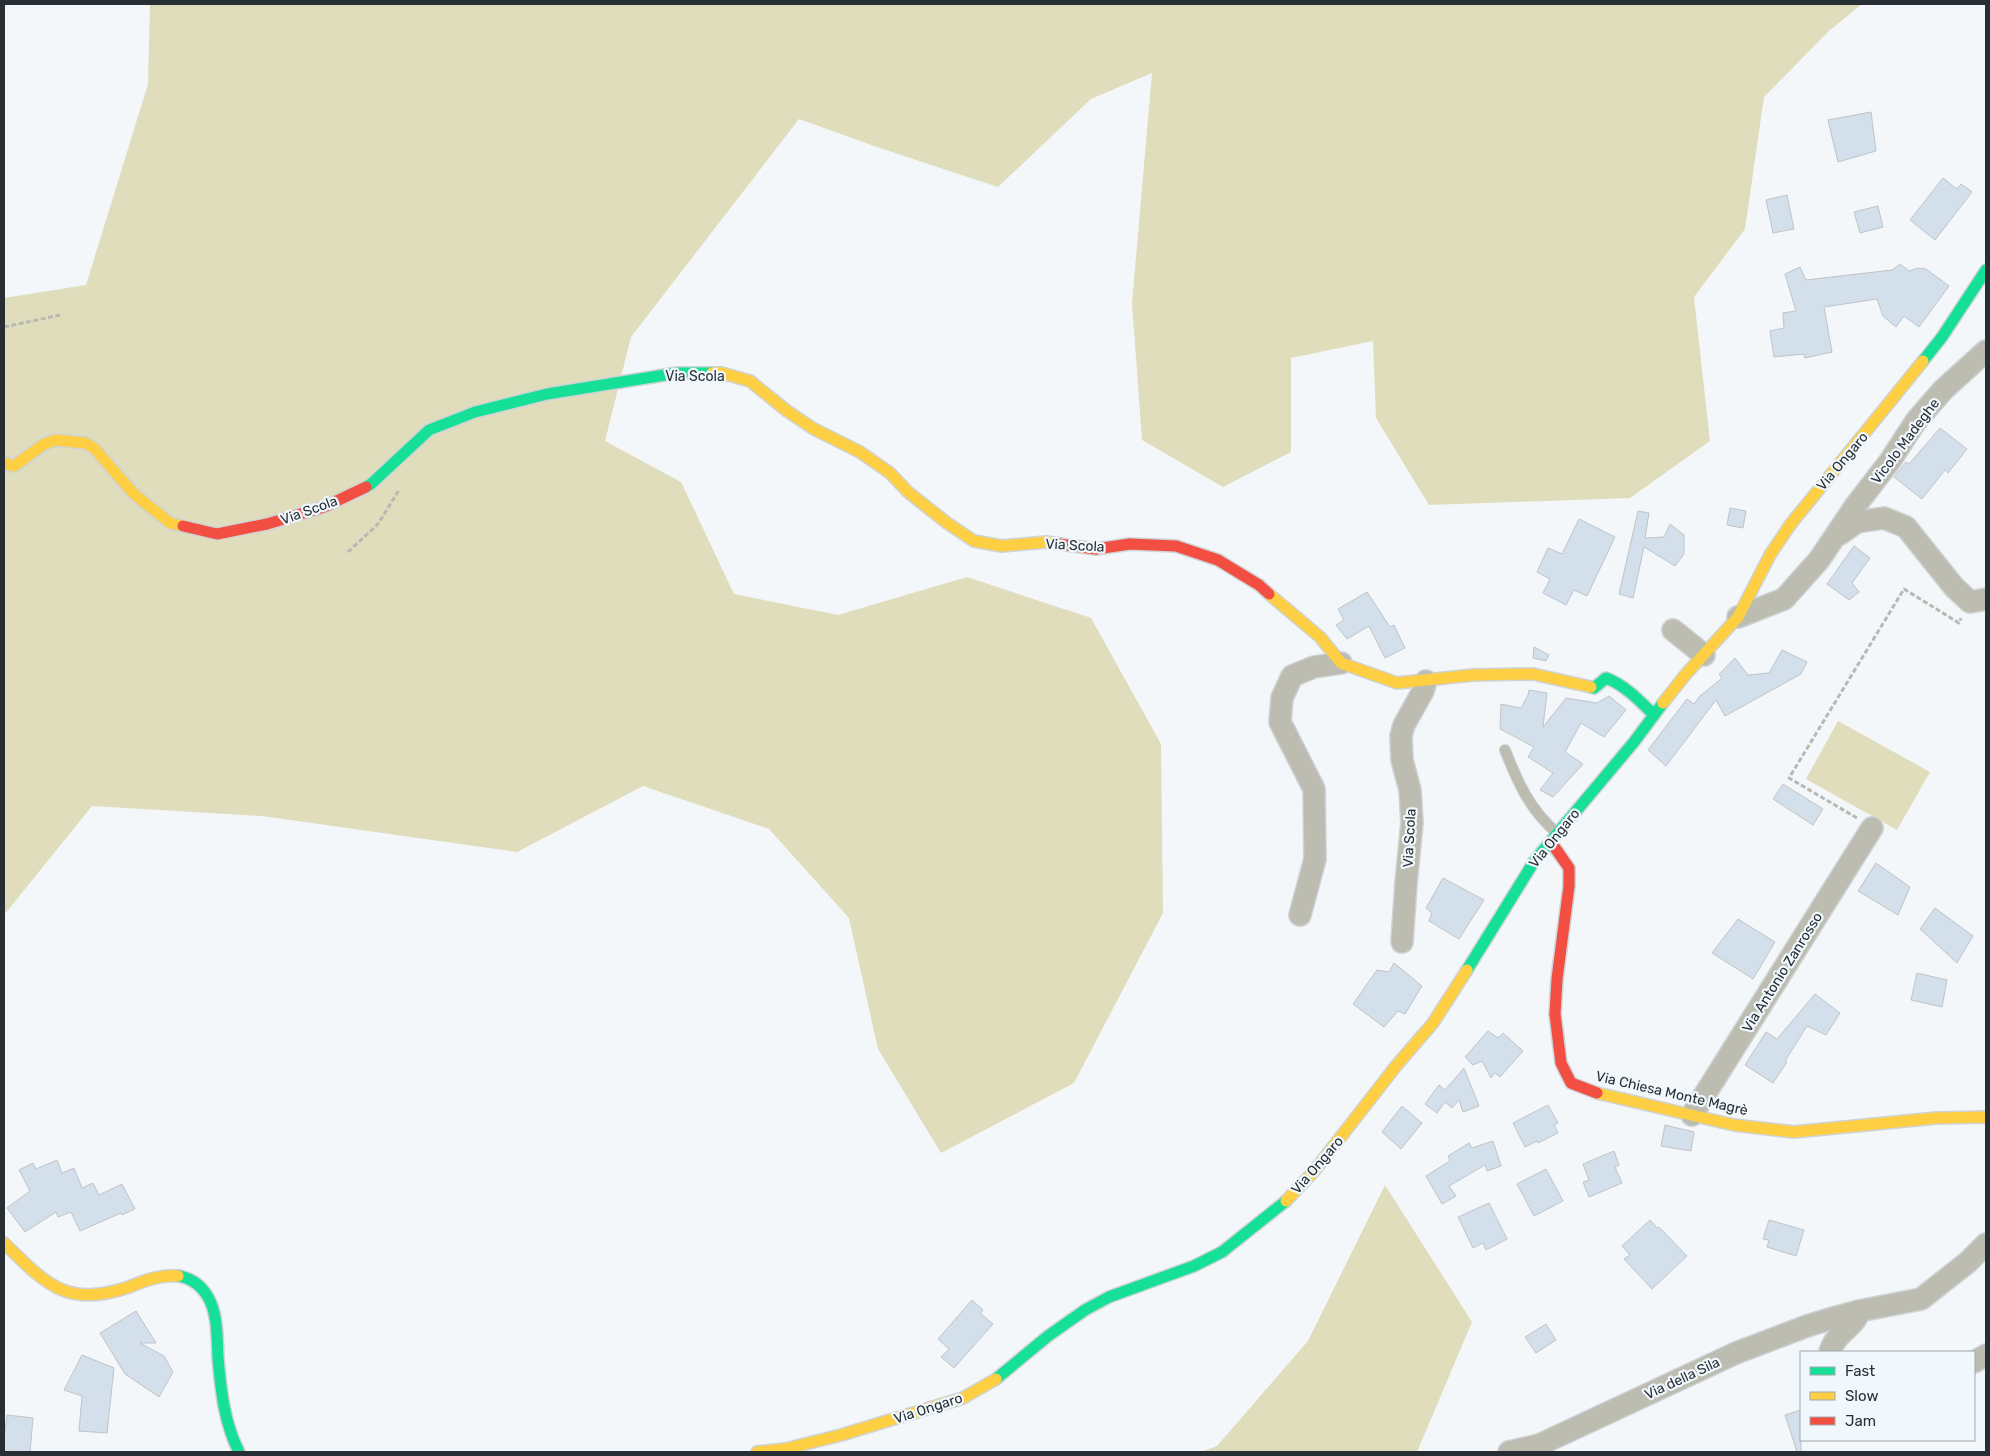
<svg xmlns="http://www.w3.org/2000/svg" width="1990" height="1456" font-family="Rubik,sans-serif">
<style>
.green{fill:#dfddbb}
.building{fill:#d3dfea;stroke:#bfc4c7}
.lines{fill:none;stroke-linecap:round;stroke-linejoin:round}
.lane-casing{stroke:#cfd3d6;stroke-width:12}
.street-casing{stroke:#cfd3d6;stroke-width:24}
.fast-casing{stroke:#cfd3d6;stroke-width:14}
.slow-casing{stroke:#cfd3d6;stroke-width:14}
.jam-casing{stroke:#cfd3d6;stroke-width:14}
.path{stroke:#b8b9b3;stroke-width:3;stroke-dasharray:5 2.5;stroke-linecap:butt}
.lane{stroke:#bcbcb0;stroke-width:10}
.street{stroke:#bcbcb0;stroke-width:21}
.fast{stroke:#16e098;stroke-width:11}
.slow{stroke:#ffcf43;stroke-width:11}
.jam{stroke:#f24e42;stroke-width:11}
.labels{text-anchor:middle;stroke-width:4.5;stroke-linejoin:round;paint-order:stroke}
.street-label{font-size:14px;fill:#282f34;stroke:#f0f8fd}
</style>
<rect width="100%" height="100%" fill="#f3f7fa"/>
<g class="green">
<polygon points="150,4 1862,4 1829,31 1764,97 1745,229 1694,297 1710,441 1630,498 1429,505 1376,418 1373,341 1291,358 1291,452 1223,487 1142,440 1132,303 1152,73 1091,99 998,187 880,148 799,119 631,337 605,441 681,482 734,594 838,615 967,577 1091,618 1161,744 1163,913 1074,1083 941,1153 878,1049 849,918 769,829 643,786 517,852 262,816 92,806 4,915 4,298 86,285 148,84"/>
<polygon points="1838,721 1930,772 1897,830 1806,779"/>
<polygon points="1385,1185 1472,1322 1417,1452 1201,1452 1217,1446 1308,1341"/>
</g>
<g class="building">
<polygon points="1871,112 1876,151 1838,162 1828,120"/>
<polygon points="1943,178 1957,189 1961,184 1972,192 1935,240 1910,220"/>
<polygon points="1787,195 1794,229 1773,233 1766,200"/>
<polygon points="1878,206 1883,227 1860,233 1854,212"/>
<polygon points="1900,264 1909,271 1918,268 1926,269 1949,286 1919,327 1904,316 1896,327 1883,316 1877,299 1824,307 1832,352 1805,358 1804,354 1774,357 1770,331 1784,328 1783,313 1796,311 1785,274 1800,267 1806,280 1892,270"/>
<polygon points="1940,428 1967,449 1948,473 1945,470 1922,499 1894,477 1906,462 1909,464"/>
<polygon points="1730,508 1746,511 1743,528 1727,525"/>
<polygon points="1638,511 1649,513 1645,538 1664,537 1670,524 1684,535 1684,554 1675,566 1644,547 1633,598 1619,594"/>
<polygon points="1579,519 1615,537 1587,596 1574,590 1566,605 1543,593 1550,579 1537,572 1548,548 1562,554"/>
<polygon points="1854,546 1870,558 1852,583 1859,592 1849,600 1827,584"/>
<polygon points="1367,592 1390,627 1394,625 1405,648 1385,658 1369,626 1347,639 1336,625 1344,620 1338,609"/>
<polygon points="1534,647 1549,655 1546,661 1533,658"/>
<polygon points="1782,650 1807,662 1801,674 1725,716 1716,700 1666,766 1648,750 1687,699 1694,704 1700,696 1722,678 1719,674 1735,658 1748,675 1769,673"/>
<polygon points="1529,690 1547,693 1543,727 1566,698 1597,703 1609,696 1626,710 1604,737 1581,723 1565,752 1583,764 1553,797 1540,790 1553,773 1528,757 1534,747 1500,729 1501,704 1521,708 1528,695"/>
<polygon points="1783,784 1823,809 1813,825 1773,799"/>
<polygon points="1876,863 1910,887 1898,915 1858,891"/>
<polygon points="1443,878 1484,900 1459,939 1429,921 1432,913 1426,908"/>
<polygon points="1935,908 1973,936 1957,963 1920,929"/>
<polygon points="1738,919 1775,942 1753,979 1712,953"/>
<polygon points="1394,963 1422,986 1405,1014 1398,1011 1384,1027 1353,1004 1377,970 1389,972"/>
<polygon points="1917,973 1947,980 1942,1007 1911,1000"/>
<polygon points="1815,994 1840,1013 1826,1035 1807,1026 1785,1061 1787,1062 1773,1083 1745,1065 1766,1032 1777,1039"/>
<polygon points="1488,1031 1498,1038 1503,1033 1523,1051 1500,1077 1495,1073 1491,1078 1482,1061 1473,1065 1465,1057"/>
<polygon points="1464,1068 1479,1106 1463,1112 1459,1100 1452,1108 1445,1102 1437,1113 1425,1104 1439,1085 1445,1090"/>
<polygon points="1548,1105 1558,1123 1554,1125 1558,1133 1538,1143 1537,1141 1525,1147 1513,1123"/>
<polygon points="1402,1106 1422,1123 1401,1149 1382,1132"/>
<polygon points="1665,1125 1694,1132 1691,1151 1661,1146"/>
<polygon points="1493,1141 1501,1166 1487,1171 1485,1165 1449,1186 1456,1196 1442,1204 1426,1176 1450,1161 1448,1156 1469,1143 1472,1148"/>
<polygon points="1614,1151 1619,1165 1615,1167 1622,1183 1589,1197 1583,1182 1589,1180 1583,1164"/>
<polygon points="57,1160 62,1173 74,1168 82,1188 93,1183 99,1195 122,1184 135,1209 122,1215 121,1213 80,1231 71,1212 58,1217 56,1212 25,1232 7,1208 30,1191 19,1170 33,1163 36,1169"/>
<polygon points="1546,1169 1563,1201 1534,1216 1517,1184"/>
<polygon points="1489,1203 1507,1239 1486,1250 1483,1243 1473,1248 1458,1217"/>
<polygon points="1650,1220 1657,1228 1659,1227 1687,1256 1652,1289 1624,1259 1630,1255 1622,1246"/>
<polygon points="1769,1220 1804,1230 1796,1256 1767,1247 1769,1240 1763,1239"/>
<polygon points="972,1300 983,1310 980,1313 993,1324 954,1368 941,1357 949,1349 938,1339"/>
<polygon points="136,1311 156,1343 140,1343 164,1356 173,1372 159,1397 125,1374 100,1333"/>
<polygon points="1546,1324 1556,1340 1536,1353 1525,1337"/>
<polygon points="82,1355 114,1368 107,1433 79,1431 82,1396 64,1390"/>
<polygon points="1801,1410 1801,1452 1797,1452 1785,1415"/>
<polygon points="7,1415 33,1418 30,1452 4,1452 4,1431 5,1431"/>
</g>
<g class="lines">
<defs>
<path id="lane" d="M1505,750C1518,783 1530,810 1557,833"/>
<g id="street">
<polyline points="1840,534 1857,522 1884,518 1906,527 1954,587 1970,602 1986,599"/>
<polyline points="1738,617 1784,599 1819,560 1856,505 1890,461 1916,421 1943,390 1986,351"/>
<polyline points="1673,630 1704,655"/>
<polyline points="1300,915 1315,859 1314,789 1280,722 1282,698 1292,676 1314,667 1341,663"/>
<polyline points="1402,942 1406,883 1412,823 1410,790 1402,760 1401,736 1404,725 1423,691 1426,681"/>
<polyline points="1692,1115 1872,828"/>
<path d="M1830,1352C1836,1331 1855,1328 1859,1311"/>
<polyline points="1974,1362 1986,1355"/>
<polyline points="1509,1452 1539,1445 1736,1353 1807,1326 1833,1318 1859,1311 1921,1299 1968,1262 1986,1244"/>
</g>
<g id="fast">
<polyline points="1923,361 1942,337 1986,270"/>
<polyline points="366,487 371,484 429,430 475,412 547,394 677,373 712,373"/>
<path d="M1591,687L1594,688L1606,678C1625,685 1640,701 1654,715"/>
<polyline points="1467,970 1535,860 1634,742 1663,703"/>
<path d="M178,1276C191,1278 201,1285 208,1297C218,1314 217,1339 218,1358C221,1391 224,1422 239,1452"/>
<polyline points="996,1379 1048,1336 1085,1310 1109,1297 1194,1266 1222,1252 1286,1201"/>
</g>
<g id="slow">
<polyline points="712,373 722,373 750,381 787,411 814,429 860,452 890,473 908,492 947,523 974,541 1002,546 1046,542 1059,544"/>
<polyline points="4,463 14,466 44,444 56,440 85,443 94,448 134,494 170,523 183,526"/>
<polyline points="1269,594 1320,637 1341,663 1397,683 1473,675 1533,674 1591,687"/>
<polyline points="1663,703 1686,674 1738,617 1770,555 1790,525 1923,361"/>
<polyline points="1597,1093 1734,1125 1794,1132 1936,1118 1986,1117"/>
<polyline points="1286,1201 1315,1170 1396,1066 1433,1023 1467,970"/>
<path d="M4,1243C46,1284 66,1308 129,1287C144,1281 161,1274 178,1276"/>
<polyline points="757,1452 785,1449 841,1435 963,1398 996,1379"/>
</g>
<g id="jam">
<polyline points="183,526 217,534 267,524 324,507 366,487"/>
<polyline points="1059,544 1096,549 1130,544 1176,546 1218,560 1259,585 1269,594"/>
<polyline points="1551,842 1569,868 1569,886 1557,979 1555,1014 1561,1063 1571,1083 1597,1093"/>
</g>
</defs>
<use href="#lane" class="lane-casing"/>
<use href="#street" class="street-casing"/>
<use href="#fast" class="fast-casing"/>
<use href="#slow" class="slow-casing"/>
<use href="#jam" class="jam-casing"/>
<g class="path">
<polyline points="4,327 60,315"/>
<polyline points="348,552 378,524 399,490"/>
<polyline points="1857,818 1789,778 1904,589 1959,623 1961,618"/>
</g>
<use href="#lane" class="lane"/>
<use href="#street" class="street"/>
<use href="#fast" class="fast"/>
<use href="#slow" class="slow"/>
<use href="#jam" class="jam"/>
</g>
<g class="labels">
<g class="street-label">
<text x="695" y="381">Via Scola</text>
<text transform="translate(1905 441) rotate(-53)" y="5">Vicolo Madeghe</text>
<text transform="translate(1842 461) rotate(-50)" y="5">Via Ongaro</text>
<text transform="translate(309 510) rotate(-20)" y="5">Via Scola</text>
<text transform="translate(1075 545) rotate(3)" y="5">Via Scola</text>
<text transform="translate(1409 838) rotate(-87)" y="5">Via Scola</text>
<text transform="translate(1554 838) rotate(-51)" y="5">Via Ongaro</text>
<text transform="translate(1782 972) rotate(-58)" y="5">Via Antonio Zanrosso</text>
<text transform="translate(1672 1093) rotate(13)" y="5">Via Chiesa Monte Magrè</text>
<text transform="translate(1317 1165) rotate(-49)" y="5">Via Ongaro</text>
<text transform="translate(1682 1378) rotate(-25)" y="5">Via della Sila</text>
<text transform="translate(928 1408) rotate(-18)" y="5">Via Ongaro</text>
</g>
</g>
<rect width="1990" height="1456" fill="none" stroke="#282f34" stroke-width="10"/>
<rect x="1800" y="1351" width="175" height="90" fill="#f0f8fd" stroke="#a0a8ad"/>
<rect x="1810" y="1367" width="25" height="8" fill="#16e098" stroke="#a0a8ad"/>
<text x="1845" y="1376" font-size="15" fill="#282f34">Fast</text>
<rect x="1810" y="1392" width="25" height="8" fill="#ffcf43" stroke="#a0a8ad"/>
<text x="1845" y="1401" font-size="15" fill="#282f34">Slow</text>
<rect x="1810" y="1417" width="25" height="8" fill="#f24e42" stroke="#a0a8ad"/>
<text x="1845" y="1426" font-size="15" fill="#282f34">Jam</text>
</svg>
